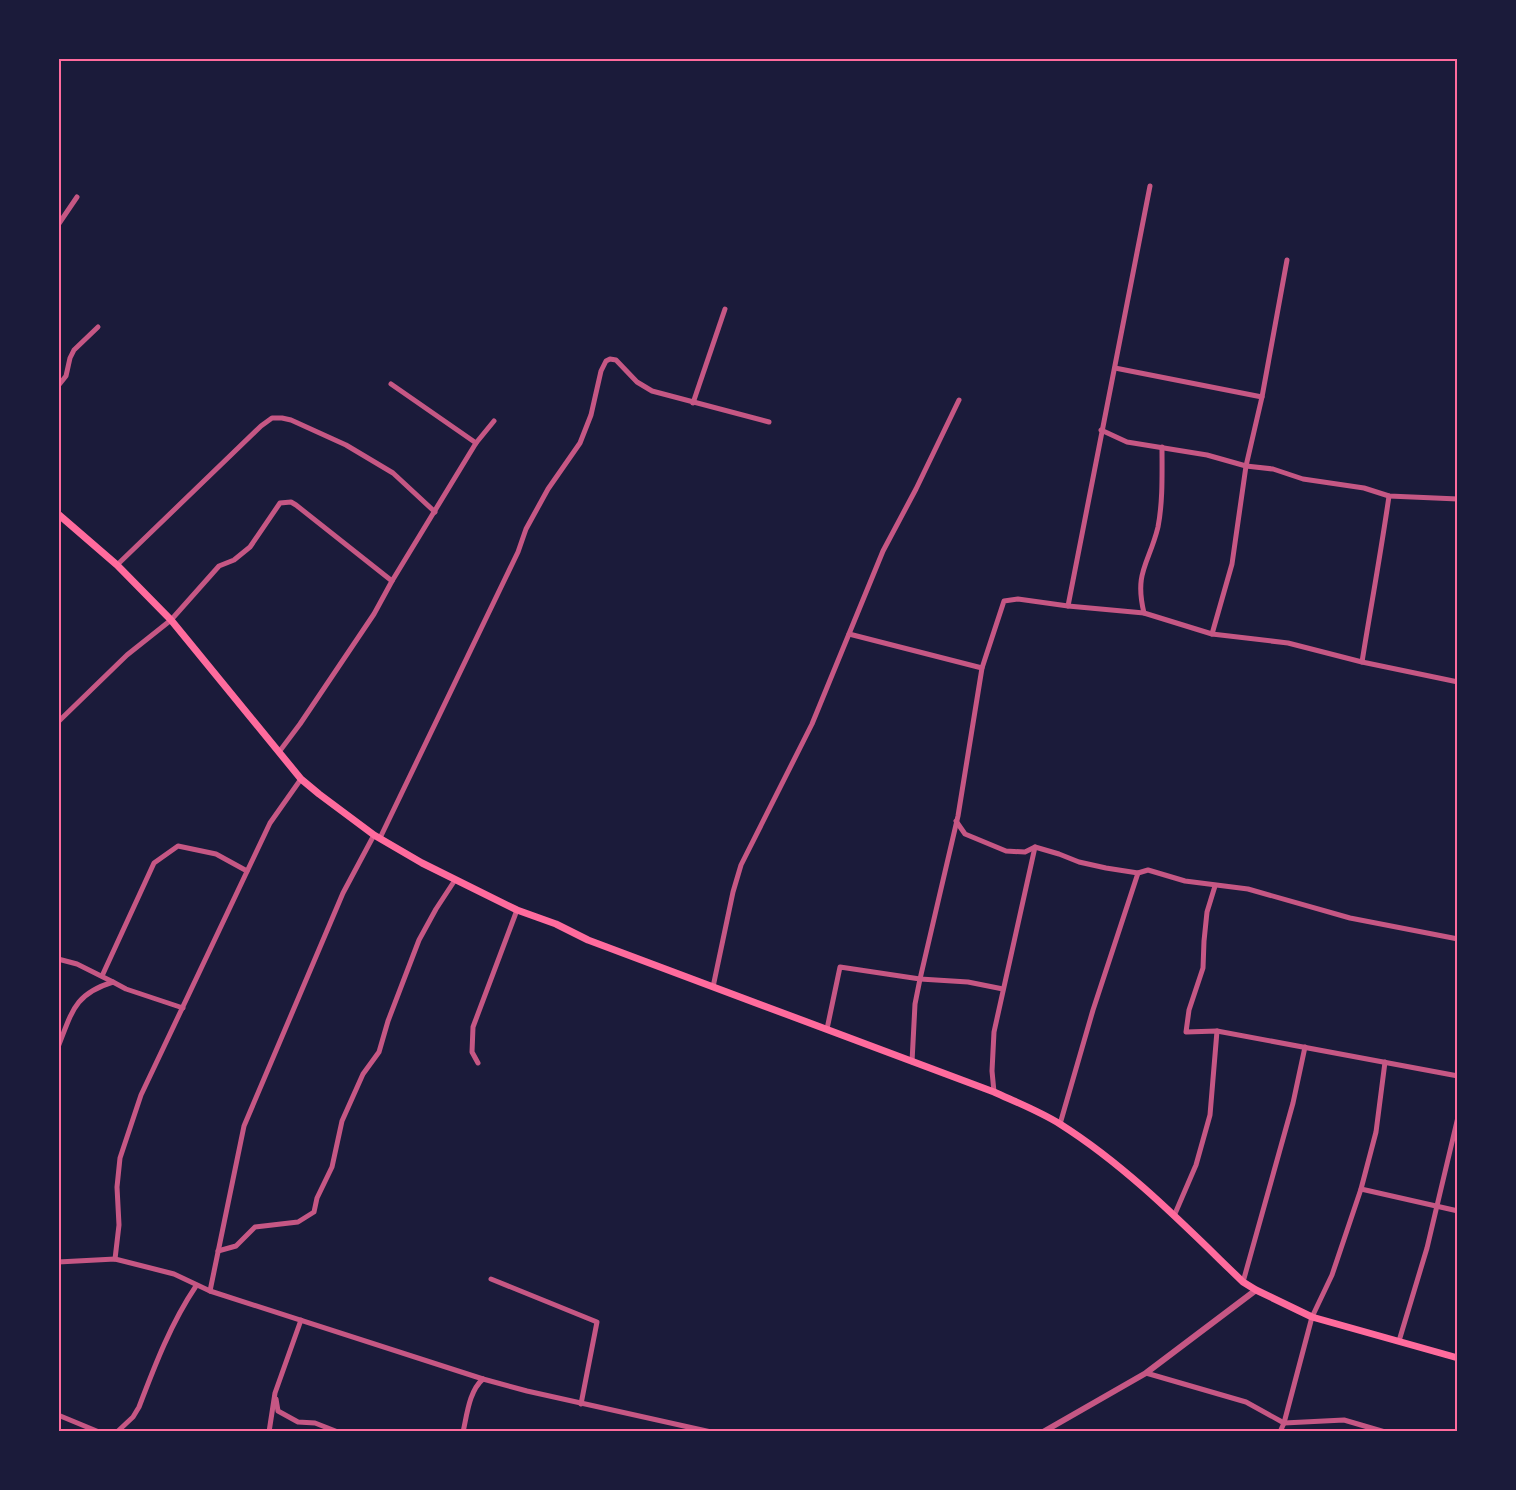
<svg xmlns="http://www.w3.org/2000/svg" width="1516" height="1490" font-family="Spectral,serif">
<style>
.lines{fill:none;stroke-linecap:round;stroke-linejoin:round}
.minor{stroke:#c65784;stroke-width:5}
.tertiary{stroke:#c65784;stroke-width:6}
.secondary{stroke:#ff6b9d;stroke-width:7}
.neatline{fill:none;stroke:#ff6b9d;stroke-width:2}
</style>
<rect width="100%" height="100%" fill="#1b1b3a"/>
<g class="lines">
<g class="minor">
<polyline points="58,225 77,197"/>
<polyline points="1115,368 1262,397"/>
<polyline points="391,384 476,443"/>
<polyline points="58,386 66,376 70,358 74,350 98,327"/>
<polyline points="693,403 725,309"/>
<polyline points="1101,430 1127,442 1207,455 1246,466 1273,469 1303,479 1364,488 1389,496 1458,499"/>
<polyline points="117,565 261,426 272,418 282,418 291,420 346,445 393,473 435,512"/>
<polyline points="1068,606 1150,186"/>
<path d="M1144,613C1134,572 1149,564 1158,527C1163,501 1162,473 1162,447"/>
<polyline points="849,634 982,668"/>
<polyline points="1212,634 1232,564 1246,466 1262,397 1287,260"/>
<path d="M1362,662C1371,606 1381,552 1389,496"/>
<polyline points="58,722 127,655 171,620 219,566 234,560 250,547 280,503 291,502 296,505 392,581"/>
<polyline points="279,752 300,724 374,614 392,581 476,443 494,421"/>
<polyline points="956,821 965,834 1006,851 1025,852 1035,847 1059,854 1079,862 1106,868 1138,873 1148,870 1185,881 1248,889 1350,918 1458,939"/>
<polyline points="380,838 518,552 526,529 548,489 580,443 591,415 601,371 606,361 610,359 616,360 637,382 652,391 769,422"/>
<polyline points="1215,886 1207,912 1204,941 1203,968 1189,1010 1186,1032 1217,1031 1458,1076"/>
<polyline points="58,959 77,964 113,982"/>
<polyline points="102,976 154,863 178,846 216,854 247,871"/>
<polyline points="713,987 733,892 741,865 812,724 883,551 916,489 959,400"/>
<polyline points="827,1029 840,967 920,979 968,982 1003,989"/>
<path d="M58,1047C72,1012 74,994 113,982L126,989L183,1008"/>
<polyline points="912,1062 915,1004 920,979 958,816 982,668 1004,601 1018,599 1068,606 1144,613 1212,634 1288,643 1362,662 1458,682"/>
<polyline points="478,1063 472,1052 473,1027 517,910"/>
<polyline points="994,1092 992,1071 994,1032 1035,847"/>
<polyline points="1060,1124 1093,1010 1138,873"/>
<polyline points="1361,1189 1458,1211"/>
<polyline points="1174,1216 1196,1165 1210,1115 1217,1031"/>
<polyline points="218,1251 236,1246 255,1227 298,1222 314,1212 317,1198 332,1167 342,1121 363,1074 379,1052 388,1021 419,940 436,909 455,880"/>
<polyline points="115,1259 119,1225 117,1187 120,1158 141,1095 270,823 301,779"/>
<polyline points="58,1262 115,1259 174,1274 210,1291 483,1379 527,1391 711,1432"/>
<polyline points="491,1279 597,1322 581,1404"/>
<polyline points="1243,1282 1293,1103 1305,1047"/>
<polyline points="210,1291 244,1126 343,893 374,835"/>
<polyline points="1399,1341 1427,1248 1458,1117"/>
<polyline points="1146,1373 1246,1402 1284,1423 1344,1420 1385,1432"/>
<polyline points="276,1399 278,1411 298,1422 315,1423 338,1432"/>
<polyline points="58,1415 99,1432"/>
<path d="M117,1432L133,1417L139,1407C155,1365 171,1323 196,1286"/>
<polyline points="269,1432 275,1393 301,1320"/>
<path d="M463,1432C467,1415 469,1391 483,1379"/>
<polyline points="1280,1432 1284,1423 1312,1317 1332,1275 1361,1189 1376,1132 1385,1062"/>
</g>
<polyline class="tertiary" points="1043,1432 1146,1373 1256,1290"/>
<path class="secondary" d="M58,514L117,565L171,620L301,779L319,794L374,835L422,863L517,910L556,924L588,940L994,1092C1016,1102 1039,1111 1060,1124C1128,1167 1185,1226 1243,1282L1256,1290L1312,1317L1458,1358"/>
</g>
<rect width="1516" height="1490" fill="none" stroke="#1b1b3a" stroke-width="120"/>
<rect x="60" y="60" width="1396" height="1370" class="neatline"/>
</svg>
